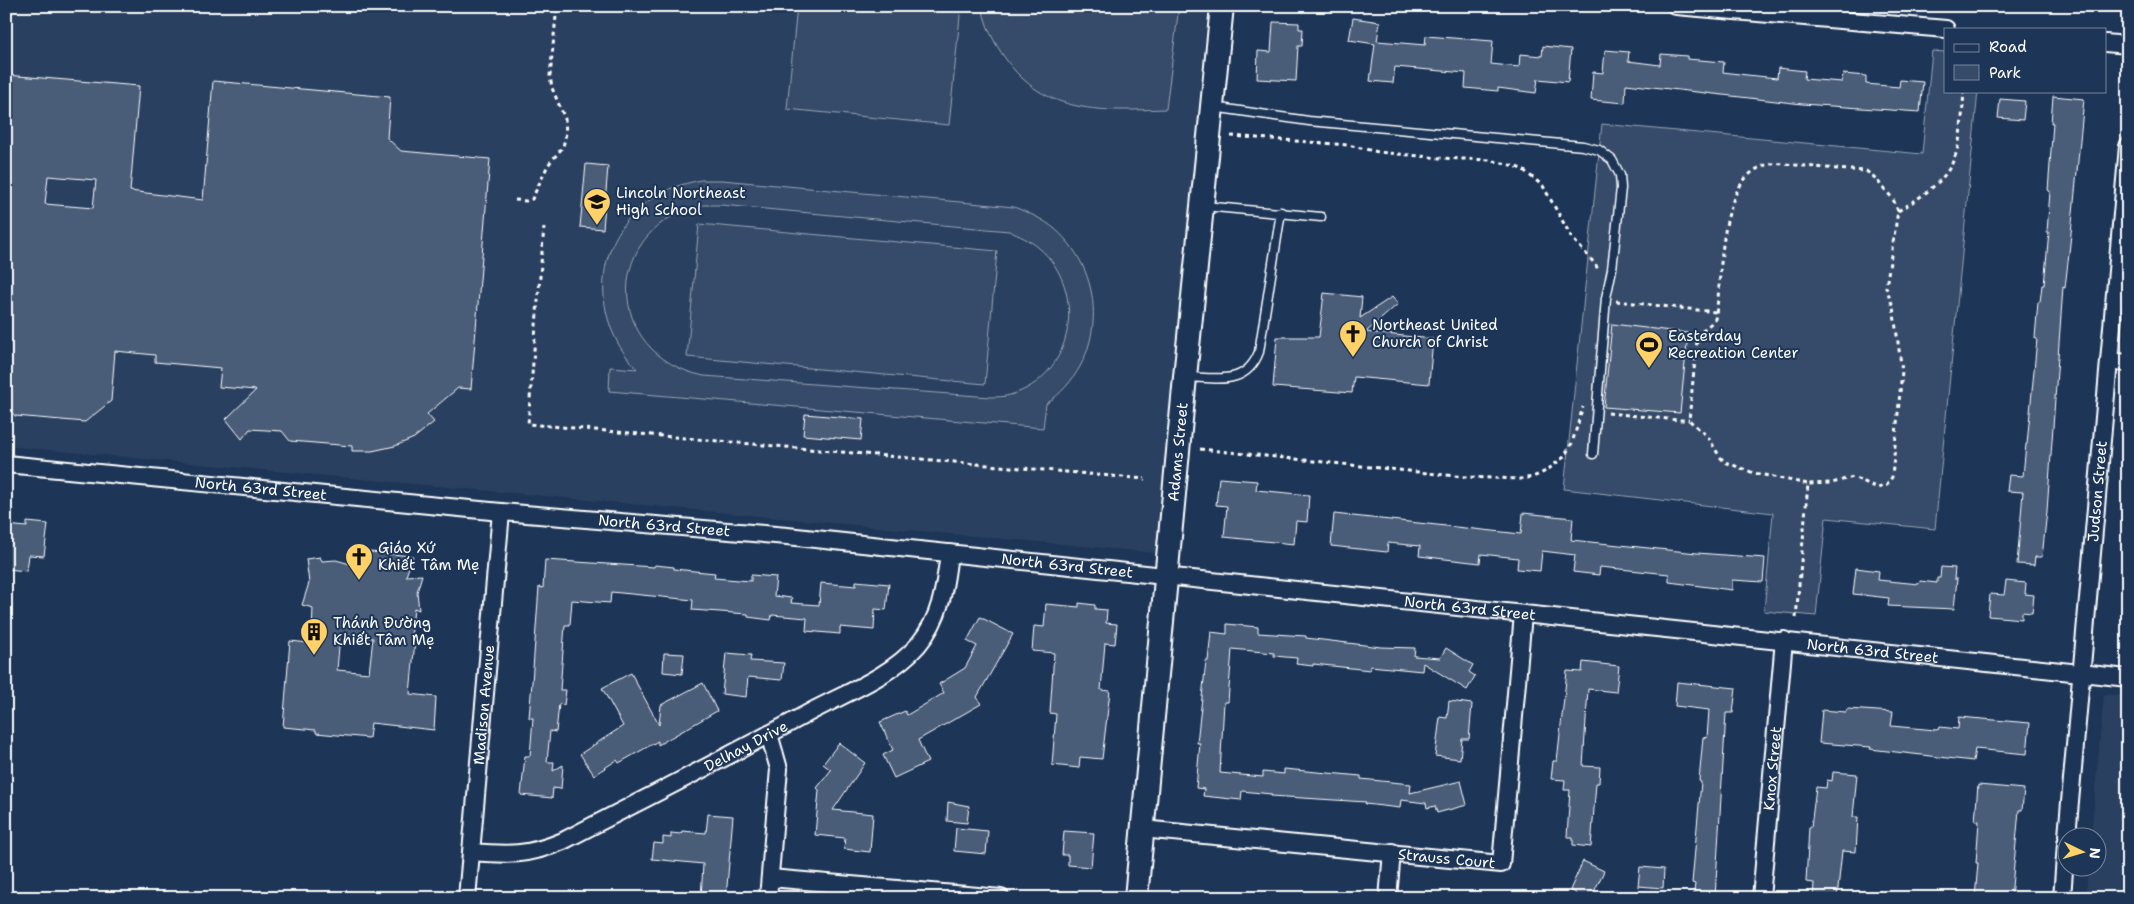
<svg xmlns="http://www.w3.org/2000/svg" width="2134" height="904" font-family="'Shantell Sans',sans-serif">
<style>
.built{fill:#2a4161}
.green{fill:#364b69;stroke:#9aa5b4;fill-rule:evenodd}
.building{fill:#4a5d79;stroke:#fff;fill-rule:evenodd}
.lines{fill:none;stroke-linecap:round;stroke-linejoin:round}
.service-casing{stroke:#fff;stroke-width:11}
.minor-casing{stroke:#fff;stroke-width:20}
.secondary-casing{stroke:#fff;stroke-width:26}
.path{stroke:#fff;stroke-width:3;stroke-dasharray:4 4;stroke-linecap:butt}
.service{stroke:#1d3557;stroke-width:8}
.minor{stroke:#1d3557;stroke-width:16}
.secondary{stroke:#1d3557;stroke-width:22}
.labels{text-anchor:middle;stroke-width:4;stroke-linejoin:round;paint-order:stroke}
.poi-label{font-size:15px;fill:#fff;stroke:#1d3557;text-anchor:start}
.street-label{font-size:15px;fill:#fff;stroke:#1d3557}
</style>
<rect width="100%" height="100%" fill="#1d3557"/>
<filter id="ink" filterUnits="userSpaceOnUse"><feTurbulence type="fractalNoise" baseFrequency=".02" numOctaves="2"/><feDisplacementMap in="SourceGraphic" scale="10" xChannelSelector="R" yChannelSelector="G"/><feConvolveMatrix kernelMatrix="1 2 1 2 8 2 1 2 1" color-interpolation-filters="sRGB"/></filter>
<g filter="url(#ink)">
<g class="built">
<polygon points="6,6 1208,6 1157,553 6,446"/>
<polygon points="2104,694 2128,696 2128,898 2086,898 2088,867 2096,866 2096,836 2091,836"/>
</g>
<g class="green">
<polygon points="797,6 961,6 949,125 787,109"/>
<path d="M982,6H1179L1166,109C1103,111 1045,116 1005,58C994,43 985,25 982,6Z"/>
<polygon points="1932,51 1945,52 1945,91 1978,91 1935,529 1826,518 1816,616 1764,611 1773,513 1564,489 1602,124 1922,154"/>
<path d="M701,180H722L1014,207C1029,213 1043,219 1055,229C1109,276 1106,363 1046,404L1043,428L609,391L610,367L637,369C586,316 593,229 661,193C674,186 687,183 701,180ZM704,205H721L1009,231C1019,236 1030,240 1039,248C1088,289 1075,377 1010,395C1004,397 997,397 991,397L704,376C602,355 602,225 704,205Z"/>
<polygon points="699,224 997,251 985,384 687,357"/>
</g>
<g class="building">
<polygon points="1353,18 1380,22 1377,41 1425,45 1426,36 1493,41 1491,64 1519,67 1520,54 1542,56 1543,46 1571,49 1568,82 1538,79 1536,93 1498,88 1498,91 1465,88 1466,73 1395,67 1393,83 1370,81 1375,44 1349,40"/>
<polygon points="1273,22 1299,23 1299,29 1303,29 1302,46 1298,46 1296,81 1257,79 1258,51 1271,52"/>
<polygon points="1605,50 1629,52 1628,61 1660,65 1661,54 1687,56 1687,59 1724,62 1723,72 1747,75 1777,78 1778,68 1805,71 1804,79 1842,82 1843,74 1866,76 1866,84 1899,87 1900,80 1923,82 1920,112 1802,104 1626,84 1625,103 1591,100 1593,72 1603,73"/>
<path d="M6,75L139,86L130,191L203,200L213,81L390,97L387,138L401,151L490,159L471,389L458,388L427,414L434,422L414,438L395,446L372,451H352V446L290,441L282,431L250,429L242,439L226,419L256,390L219,387L221,368L155,362V355L115,351L111,401L85,422L15,416L6,406ZM48,176L96,180L93,208L45,204Z"/>
<polygon points="2053,96 2084,99 2070,244 2065,288 2063,287 2047,511 2042,557 2035,557 2034,565 2017,564 2023,492 2007,491 2009,475 2023,476 2026,444 2027,444 2037,339 2035,338 2038,302 2040,302 2042,285 2044,285 2049,232 2047,232 2050,191 2048,191 2053,123 2051,123"/>
<polygon points="2000,99 2025,101 2023,120 1998,118"/>
<polygon points="586,164 608,166 603,229 580,227"/>
<polygon points="1324,293 1362,297 1360,318 1392,297 1398,304 1366,332 1433,339 1429,384 1354,377 1352,393 1273,387 1277,337 1319,337"/>
<polygon points="1612,324 1688,333 1680,413 1604,407"/>
<polygon points="805,414 863,419 861,440 803,435"/>
<polygon points="1219,478 1257,481 1256,490 1309,495 1307,522 1296,521 1294,544 1224,537 1227,506 1216,505"/>
<polygon points="1523,513 1573,518 1571,540 1697,553 1765,558 1763,582 1732,580 1732,590 1669,582 1669,574 1600,567 1599,575 1573,572 1575,555 1542,551 1540,571 1517,569 1518,558 1481,554 1480,563 1419,556 1420,546 1388,543 1387,552 1331,546 1334,514 1521,534"/>
<polygon points="27,522 48,524 44,556 29,555 27,571 6,569 6,525 27,527"/>
<path d="M359,551L413,556L406,576L422,575L417,592L419,610L414,608L411,639L415,640L410,694L436,697L434,730L371,723L369,738L316,733V730L283,727L290,641L309,643L312,631L313,608L302,605L309,583L306,559L320,557L322,561L336,560L354,565ZM340,635L373,638L369,673L337,670Z"/>
<polygon points="545,560 654,567 655,565 674,567 674,569 715,573 714,578 751,581 751,575 776,577 774,596 792,598 791,603 819,605 821,583 856,586 856,581 889,584 886,610 875,609 874,630 840,627 840,634 806,631 807,618 772,615 771,620 748,617 748,614 692,610 693,600 611,592 610,603 572,600 570,625 565,625 560,690 566,690 564,705 559,704 556,732 550,731 547,762 554,762 553,771 563,765 561,789 553,788 552,798 521,795 525,756 530,756 533,718 529,718 532,682 539,587 543,588"/>
<polygon points="1941,567 1955,568 1954,579 1957,579 1954,609 1888,606 1889,598 1853,594 1856,568 1879,571 1878,580 1919,584 1920,581 1937,583 1937,578 1940,578"/>
<polygon points="2006,581 2026,583 2025,594 2034,595 2032,613 2022,612 2022,619 1988,616 1990,594 2004,595"/>
<polygon points="1079,603 1095,605 1095,609 1107,610 1106,623 1117,624 1115,644 1105,643 1101,690 1110,691 1102,759 1080,757 1079,768 1052,765 1056,714 1050,713 1054,653 1032,651 1034,626 1044,627 1046,604 1079,607"/>
<polygon points="980,617 1013,634 977,697 981,704 918,740 928,762 894,778 883,755 893,750 880,722 905,711 907,715 944,693 939,684 965,668 977,646 967,641"/>
<polygon points="1227,624 1258,627 1258,633 1306,636 1306,638 1381,647 1415,648 1414,656 1440,658 1446,648 1473,665 1469,672 1475,676 1467,690 1423,663 1422,671 1370,666 1370,670 1313,664 1313,666 1296,664 1297,658 1274,656 1274,653 1232,649 1228,702 1224,702 1220,773 1263,777 1263,772 1284,774 1284,769 1361,776 1361,779 1411,784 1410,793 1461,781 1467,805 1437,813 1435,806 1427,808 1426,803 1401,800 1400,808 1365,804 1366,802 1271,796 1271,794 1242,791 1241,800 1203,796 1204,789 1196,788 1200,743 1197,743 1206,661 1208,661 1211,632 1227,634"/>
<polygon points="664,653 684,654 682,674 663,672"/>
<polygon points="726,653 751,655 750,661 784,663 782,680 748,677 746,697 722,694"/>
<polygon points="1583,662 1619,666 1616,692 1588,689 1583,766 1600,767 1599,783 1596,783 1591,847 1573,845 1573,837 1567,837 1570,790 1564,790 1565,780 1551,779 1553,761 1557,761 1567,671 1582,672"/>
<polygon points="631,673 659,725 661,705 703,683 717,711 658,745 658,741 619,763 617,760 594,775 580,754 623,726 602,688"/>
<polygon points="1677,682 1736,688 1733,713 1726,713 1715,898 1693,898 1695,884 1692,883 1701,782 1699,781 1703,737 1707,738 1709,710 1675,706"/>
<polygon points="1449,701 1472,704 1469,739 1462,739 1460,759 1435,756 1440,717 1447,718"/>
<polygon points="1847,709 1893,712 1891,726 1936,730 1939,729 1940,727 1958,729 1959,717 2030,723 2027,754 1975,749 1973,761 1870,749 1871,747 1819,743 1822,710 1846,712"/>
<polygon points="839,743 865,763 833,810 873,814 870,852 844,849 845,838 815,835 819,790 817,788 831,770 823,764"/>
<polygon points="1833,772 1857,774 1853,817 1858,817 1856,852 1842,851 1837,898 1813,898 1814,883 1806,882 1809,827 1811,827 1816,787 1826,788 1827,780 1832,781"/>
<polygon points="1978,785 2024,789 2022,810 2019,810 2011,898 1975,898 1978,863 1976,863 1979,821 1975,821"/>
<polygon points="948,802 969,806 967,823 947,821"/>
<polygon points="708,814 733,816 726,898 701,898 703,864 652,859 654,843 663,844 663,837 671,838 671,833 681,834 682,831 706,833"/>
<polygon points="956,828 988,831 986,854 954,851"/>
<polygon points="1064,831 1094,833 1091,867 1068,865 1068,855 1062,855"/>
<polygon points="1583,861 1604,871 1591,898 1573,898 1576,893 1570,890"/>
<polygon points="1640,867 1664,869 1663,888 1638,886"/>
</g>
<g class="lines">
<defs>
<g id="service">
<polyline points="1213,107 1309,121 1583,146 1599,150 1612,160 1620,175 1621,188 1612,269 1606,298 1593,454"/>
<polyline points="1204,206 1321,217"/>
<path d="M1187,377C1217,378 1246,386 1259,352L1281,212"/>
</g>
<g id="minor">
<polyline points="1676,6 1946,29"/>
<polyline points="2105,43 2128,45"/>
<polyline points="2109,361 2128,363"/>
<path id="s1" d="M6,464L501,512L787,536L2128,678"/>
<path id="s2" d="M1142,829L1501,864L1523,614"/>
<path id="s3" d="M2067,836L2128,146"/>
<path id="s4" d="M471,852C508,855 528,856 563,841C646,798 730,756 812,711C848,692 891,676 918,645C941,618 945,587 949,553"/>
<polyline points="770,878 1001,898"/>
<path id="s5" d="M467,898L501,512"/>
<polyline points="768,898 779,769 769,734"/>
<polyline points="1388,898 1392,852"/>
<path id="s6" d="M1761,898L1784,640"/>
<polyline points="2062,898 2066,843"/>
</g>
<g id="secondary">
<path id="s7" d="M1136,898L1185,377L1222,6"/>
</g>
</defs>
<use href="#service" class="service-casing"/>
<use href="#minor" class="minor-casing"/>
<use href="#secondary" class="secondary-casing"/>
<g class="path">
<polyline points="1231,136 1348,145 1378,152 1440,158 1489,160 1507,164 1522,169 1543,186 1572,238 1596,265 1598,271"/>
<polyline points="515,200 526,201 532,199 548,165 563,147 566,133 565,119 552,88 550,76 557,6"/>
<path d="M1898,211C1960,174 1959,159 1964,91"/>
<polyline points="544,227 528,424 1145,479"/>
<polyline points="1616,301 1716,312"/>
<polyline points="1608,413 1678,420 1689,420"/>
<polyline points="1200,449 1465,477 1520,479 1533,477 1546,471 1564,457 1572,443 1583,407"/>
<path d="M1796,618L1808,484L1832,483L1853,477L1878,488L1887,485L1892,477L1902,371L1893,307L1886,287L1898,211L1893,199L1874,177L1866,171C1846,170 1826,168 1805,166C1794,165 1782,163 1771,164C1715,173 1724,278 1715,319C1707,329 1703,326 1697,340L1689,420L1708,437L1720,457L1725,462L1754,473L1808,484"/>
</g>
<use href="#service" class="service"/>
<use href="#minor" class="minor"/>
<use href="#secondary" class="secondary"/>
</g>
</g>
<defs>
<symbol id="school-pin" viewBox="-11 -11 22 30"><path d="M0 17L-7.5 6A9.5 9.5 0 1 1 7.5 6Z" fill="#ffd166" stroke="#1d3557"/><path d="M0-5L7-2L0 1L-7-2ZM-4 1L0 2.5L4 1V4Q0 6-4 4Z" fill="#111"/></symbol>
<symbol id="church-pin" viewBox="-11 -11 22 30"><path d="M0 17L-7.5 6A9.5 9.5 0 1 1 7.5 6Z" fill="#ffd166" stroke="#1d3557"/><path d="M-1.2-6h2.4v3.5h3.3v2.4h-3.3V6h-2.4V-.1h-3.3v-2.4h3.3Z" fill="#111"/></symbol>
<symbol id="stadium-pin" viewBox="-11 -11 22 30"><path d="M0 17L-7.5 6A9.5 9.5 0 1 1 7.5 6Z" fill="#ffd166" stroke="#1d3557"/><path d="M0-5a6.5 5 0 1 0 0 10a6.5 5 0 1 0 0-10ZM-3.5-1.8h7v3.6h-7Z" fill="#111"/></symbol>
<symbol id="building-pin" viewBox="-11 -11 22 30"><path d="M0 17L-7.5 6A9.5 9.5 0 1 1 7.5 6Z" fill="#ffd166" stroke="#1d3557"/><path d="M-4-6H4V6H1V3H-1V6H-4ZM-2.5-4.3h1.7v1.8h-1.7ZM.8-4.3h1.7v1.8H.8ZM-2.5-1h1.7V.8h-1.7ZM.8-1h1.7V.8H.8Z" fill="#111"/></symbol>
</defs>
<g fill-rule="evenodd">
<use href="#school-pin" x="581" y="186" width="32" height="43"/>
<use href="#church-pin" x="1337" y="318" width="32" height="43"/>
<use href="#stadium-pin" x="1633" y="329" width="32" height="43"/>
<use href="#church-pin" x="343" y="541" width="32" height="43"/>
<use href="#building-pin" x="298" y="616" width="32" height="43"/>
</g>
<g class="labels">
<g class="poi-label">
<text x="616" y="198">Lincoln Northeast<tspan x="616" dy="17">High School</tspan></text>
<text x="1372" y="330">Northeast United<tspan x="1372" dy="17">Church of Christ</tspan></text>
<text x="1668" y="341">Easterday<tspan x="1668" dy="17">Recreation Center</tspan></text>
<text x="378" y="553">Giáo Xứ<tspan x="378" dy="17">Khiết Tâm Mẹ</tspan></text>
<text x="333" y="628">Thánh Đường<tspan x="333" dy="17">Khiết Tâm Mẹ</tspan></text>
</g>
<g class="street-label">
<text dy="5" stroke="none"><textPath href="#s7" startOffset="448">Adams Street</textPath></text>
<text dy="5" stroke="none"><textPath href="#s1" startOffset="256">North 63rd Street</textPath></text>
<text dy="5" stroke="none"><textPath href="#s3" startOffset="346">Judson Street</textPath></text>
<text dy="5" stroke="none"><textPath href="#s1" startOffset="661">North 63rd Street</textPath></text>
<text dy="5" stroke="none"><textPath href="#s1" startOffset="1066">North 63rd Street</textPath></text>
<text dy="5" stroke="none"><textPath href="#s1" startOffset="1471">North 63rd Street</textPath></text>
<text dy="5" stroke="none"><textPath href="#s1" startOffset="1876">North 63rd Street</textPath></text>
<text dy="5" stroke="none"><textPath href="#s5" startOffset="194">Madison Avenue</textPath></text>
<text dy="5" stroke="none"><textPath href="#s4" startOffset="300">Delhay Drive</textPath></text>
<text dy="5" stroke="none"><textPath href="#s6" startOffset="130">Knox Street</textPath></text>
<text dy="5" stroke="none"><textPath href="#s2" startOffset="306">Strauss Court</textPath></text>
</g>
</g>
<rect width="2134" height="904" fill="none" stroke="#1d3557" stroke-width="25"/>
<rect x="12" y="12" width="2109" height="879" fill="none" stroke="#fff" stroke-width="2" filter="url(#ink)"/>
<rect x="1944" y="28" width="162" height="65" fill="#1d3557" stroke="#77869a"/>
<rect x="1954" y="44" width="25" height="8" fill="#1d3557" stroke="#77869a"/>
<text x="1989" y="52" font-size="15" fill="#ffffff">Road</text>
<rect x="1954" y="65" width="25" height="15" fill="#364b69" stroke="#77869a"/>
<text x="1989" y="78" font-size="15" fill="#ffffff">Park</text>
<g transform="translate(2082 852) rotate(95)"><circle r="24" fill="#1d3557" stroke="#77869a"/>
<path d="M0-4L9 19L0 12L-9 19Z" fill="#ffd166"/>
<text y="-8" font-size="14" font-weight="bold" text-anchor="middle" fill="#ffffff">N</text>
</g>
</svg>
